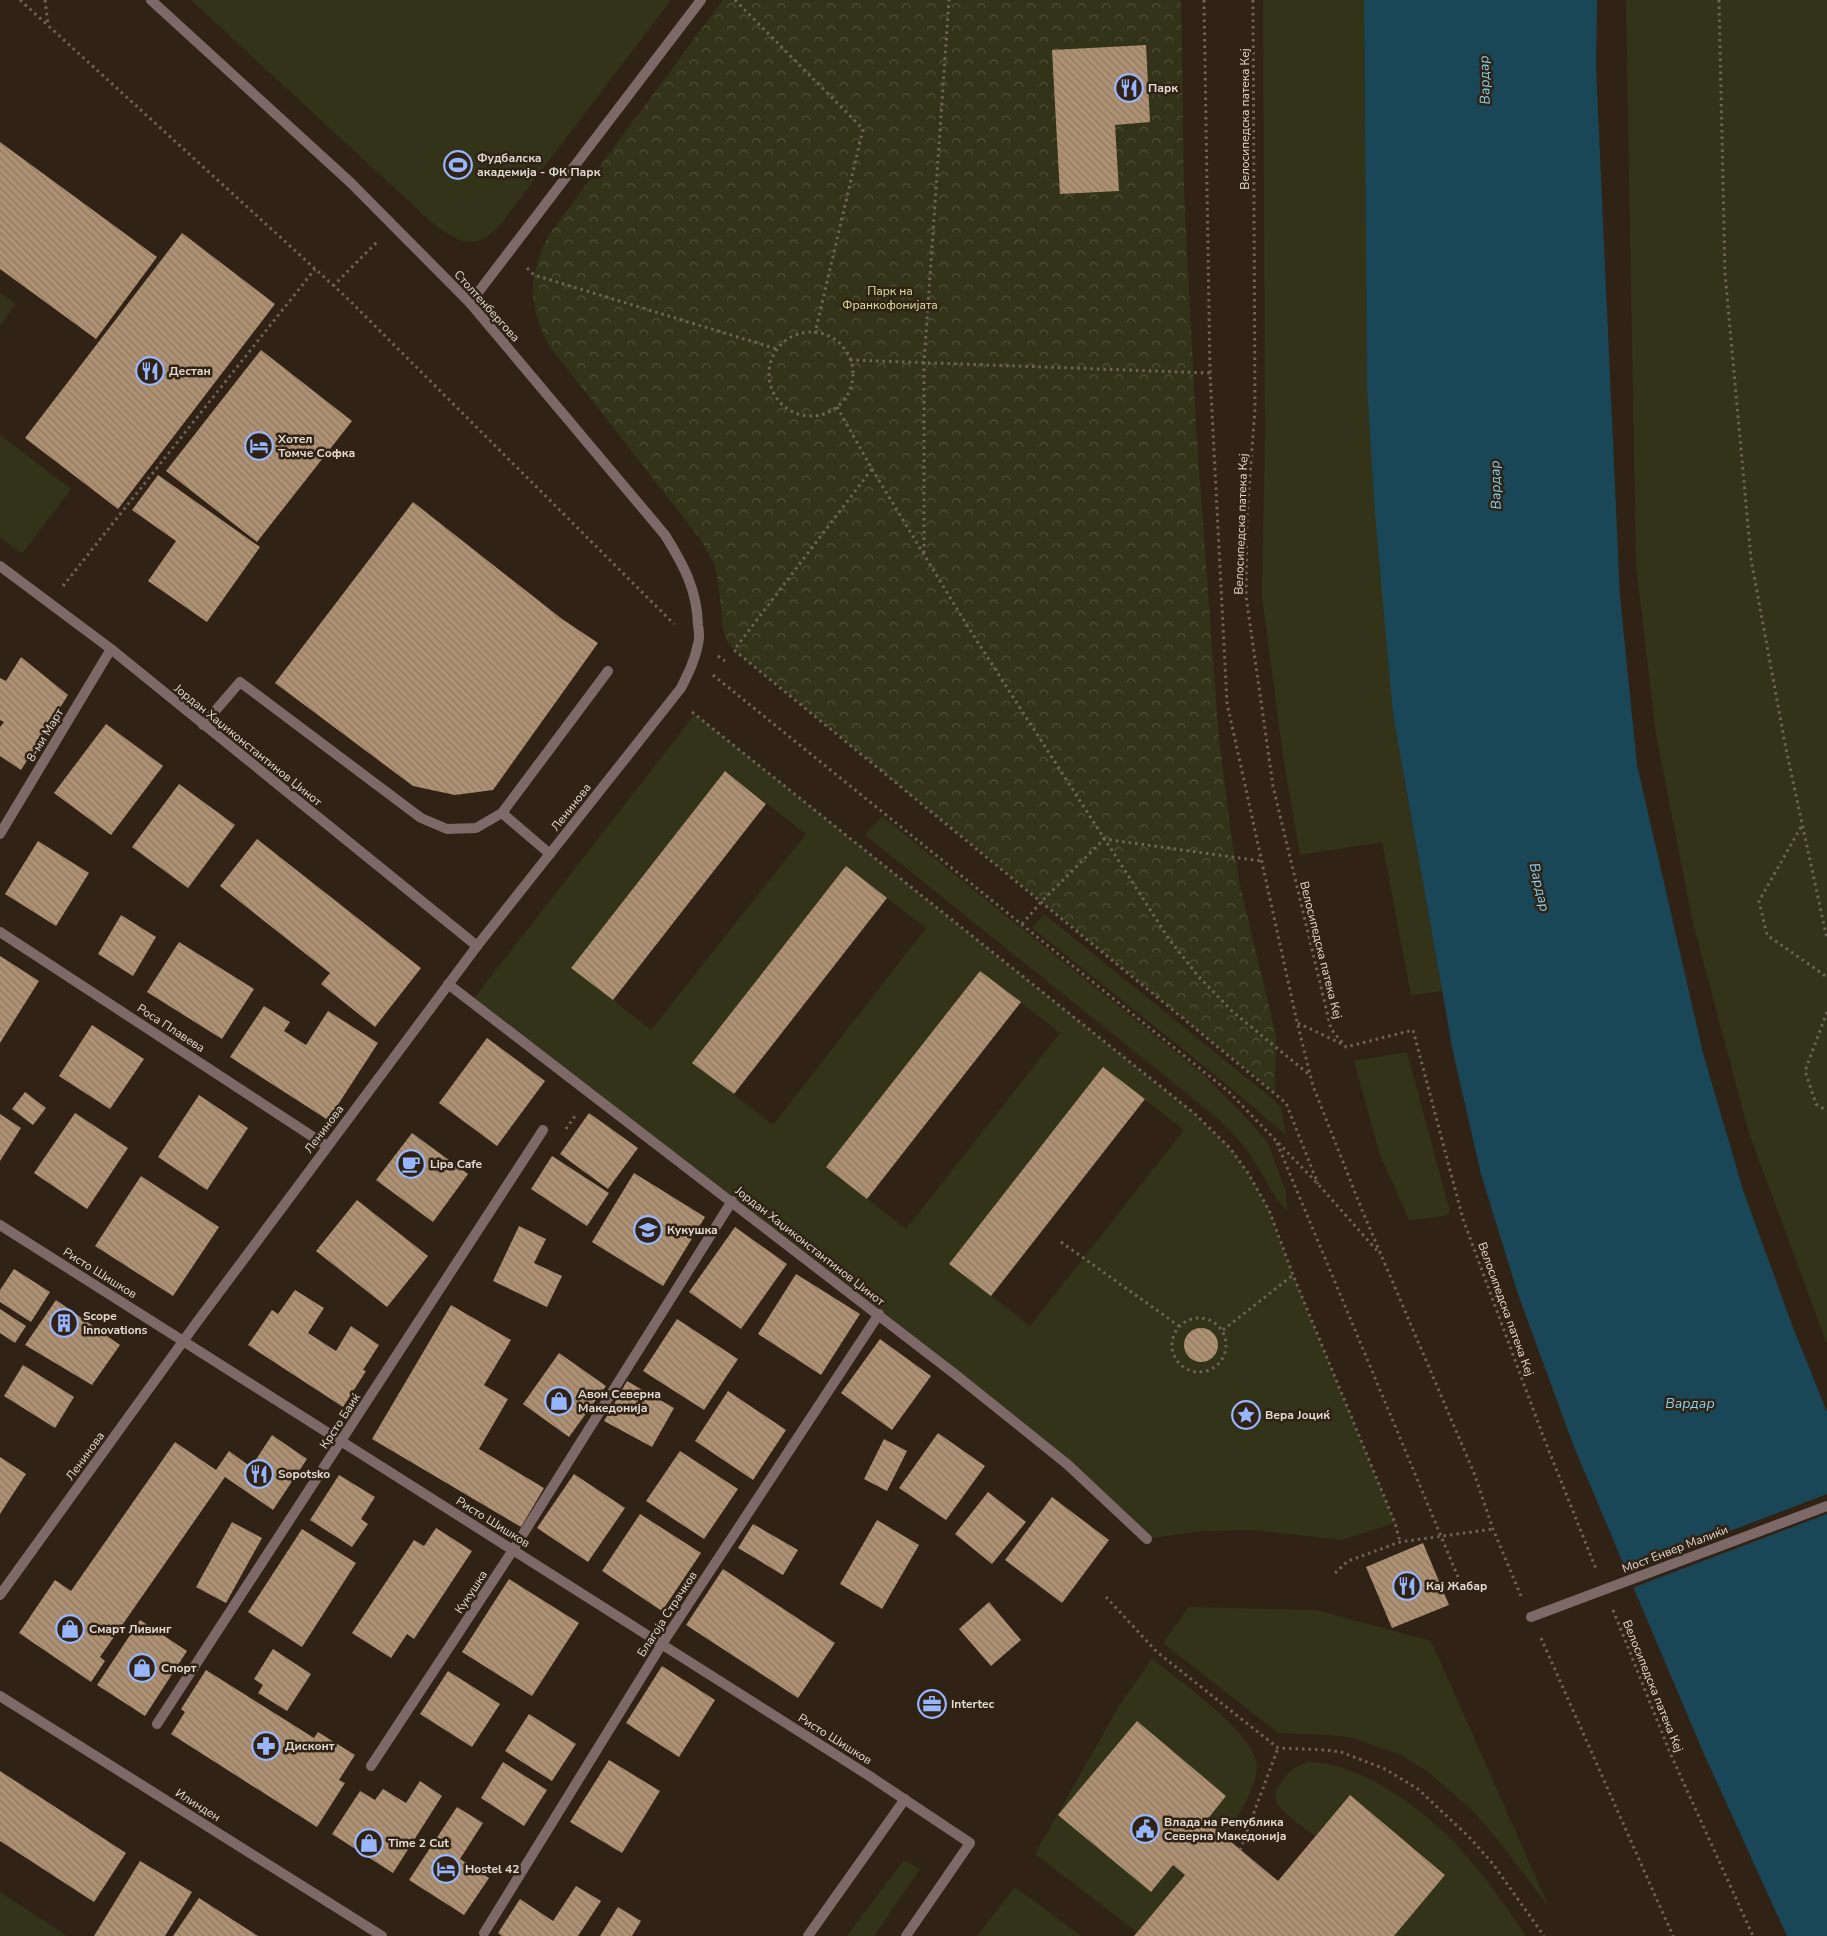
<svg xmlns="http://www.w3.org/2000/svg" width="1827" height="1936" font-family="'Nunito Sans',sans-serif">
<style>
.grass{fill:#323318;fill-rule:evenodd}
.forest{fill:url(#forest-crowns)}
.water{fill:#1a4757}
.pier{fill:#302315}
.building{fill:url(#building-back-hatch)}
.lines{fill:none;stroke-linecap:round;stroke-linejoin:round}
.path{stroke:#6f6357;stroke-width:3;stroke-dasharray:2.5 4;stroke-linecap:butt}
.service{stroke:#7d6a68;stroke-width:10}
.pedestrian{stroke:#7d6a68;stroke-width:10}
.minor{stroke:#7d6a68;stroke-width:10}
.tertiary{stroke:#7d6a68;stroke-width:10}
.labels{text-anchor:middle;stroke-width:5;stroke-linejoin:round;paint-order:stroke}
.poi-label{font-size:12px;font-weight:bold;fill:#e3dad1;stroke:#302315;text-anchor:start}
.street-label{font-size:12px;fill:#e3dad1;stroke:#302315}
.park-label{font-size:12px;fill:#dde2a0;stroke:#302315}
.water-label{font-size:14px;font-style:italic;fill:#86d1ee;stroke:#302315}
</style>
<defs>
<pattern id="forest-crowns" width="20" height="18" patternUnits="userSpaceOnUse" patternTransform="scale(1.25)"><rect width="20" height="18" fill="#323318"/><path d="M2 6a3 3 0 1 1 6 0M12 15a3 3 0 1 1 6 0" fill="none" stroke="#505039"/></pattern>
<pattern id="building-back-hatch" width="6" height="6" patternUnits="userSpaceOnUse" patternTransform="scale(1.25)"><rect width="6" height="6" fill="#ae9173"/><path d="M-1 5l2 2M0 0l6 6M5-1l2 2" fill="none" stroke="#8e7963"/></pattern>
</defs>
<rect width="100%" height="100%" fill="#302315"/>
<g class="grass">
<path d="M191,0H671L503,221C477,253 459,244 430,221Z"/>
<polygon points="1263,0 1364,0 1367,387 1393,715 1442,991 1411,995 1382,842 1300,855 1283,756 1262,596 1265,433"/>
<polygon points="1626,0 1827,0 1827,1344 1749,1133 1692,919 1656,734 1636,565"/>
<polygon points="0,293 16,304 0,326"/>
<polygon points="0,435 71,489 22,554 0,538"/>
<path d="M695,714L1195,1114L1230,1148L1248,1173L1269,1210L1293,1275L1395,1523L1341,1540L1251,1530L1201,1531L1147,1539L1067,1464L471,1002ZM725,771L806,834L651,1030L572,967ZM846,866L926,928L773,1125L693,1062ZM980,971L1060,1033L906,1229L826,1167ZM1104,1068L1184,1130L1030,1326L950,1263Z"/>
<path d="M882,816L1204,1075L1241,1112L1268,1143L1286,1192L1287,1211C1271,1194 1262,1171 1248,1152C1239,1138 1228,1128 1216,1117L865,835Z"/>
<polygon points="1044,914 1273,1099 1281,1108 1286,1135 1220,1079 1032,928"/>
<polygon points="1407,1052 1450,1212 1445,1216 1409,1220 1380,1155 1354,1061"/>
<polygon points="1189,1607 1316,1610 1431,1641 1549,1907 1497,1839 1472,1810 1427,1771 1399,1754 1352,1738 1332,1735 1278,1733 1163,1643"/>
<path d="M1152,1659C1177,1679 1258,1735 1257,1767C1256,1790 1236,1818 1225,1837L1206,1821L1226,1796L1137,1722L1151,1892L1173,1865L1185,1875L1137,1932L1035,1854L1119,1706Z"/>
<path d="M1309,1762C1331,1762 1352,1770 1371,1780C1439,1814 1485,1874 1526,1936H1394L1445,1874L1350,1795L1315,1836C1306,1829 1280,1812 1276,1801C1274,1795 1277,1788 1281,1783C1287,1772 1297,1765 1309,1762Z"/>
<polygon points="904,1860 920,1869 874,1936 847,1936"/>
<polygon points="1015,1887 1081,1936 977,1936"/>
<polygon points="0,1892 67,1936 0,1936"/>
</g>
<path class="forest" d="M723,0H1181L1184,192L1196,427L1218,729L1231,835L1241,890L1276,1036L1275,1093L734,650L726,639L723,629L719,588L715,566L701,540L547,343C528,297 528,282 548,236Z"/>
<polygon class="water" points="1364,0 1597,0 1596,67 1620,597 1637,765 1703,1053 1743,1190 1792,1325 1827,1412 1827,1936 1787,1936 1704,1754 1574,1447 1518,1294 1481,1174 1453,1052 1393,715 1375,514 1367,387"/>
<polygon class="pier" points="1827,1494 1827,1514 1632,1588 1625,1571"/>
<g class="building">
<polygon points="1146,45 1150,122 1115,125 1119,191 1060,194 1052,50"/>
<polygon points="0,142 157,257 96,339 0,269"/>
<polygon points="182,233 275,304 118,509 25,438"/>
<polygon points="261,350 352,421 257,542 166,471"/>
<polygon points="158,475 260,547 207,622 148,581 176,541 132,510"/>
<polygon points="413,502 562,619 598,643 493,790 455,795 413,786 275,683"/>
<polygon points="21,657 68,695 21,770 0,756 0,727 4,722 0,720 0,678 6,681"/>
<polygon points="106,724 163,766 111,835 54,793"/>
<polygon points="725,771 766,804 613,1000 571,968"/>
<polygon points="179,784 235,825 188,888 132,847"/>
<polygon points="257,839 421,968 375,1027 321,984 330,973 220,886"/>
<polygon points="38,841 89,873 56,926 5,894"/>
<polygon points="846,866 887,898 734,1094 692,1063"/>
<polygon points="121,915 156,937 133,976 98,954"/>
<polygon points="179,942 254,989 222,1039 147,992"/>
<polygon points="0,956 39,981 0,1043"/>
<polygon points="980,971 1021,1002 867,1199 826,1167"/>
<polygon points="264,1006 290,1022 284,1031 306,1045 328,1011 378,1043 328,1120 230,1057"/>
<polygon points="92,1025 144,1059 110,1109 59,1076"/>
<polygon points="487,1038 545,1081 497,1146 439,1103"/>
<polygon points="1103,1067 1145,1099 991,1296 949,1264"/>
<polygon points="25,1092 46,1108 33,1125 12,1109"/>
<polygon points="199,1095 248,1128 207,1190 158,1157"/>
<polygon points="75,1113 128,1148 87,1209 34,1173"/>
<polygon points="589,1113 638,1148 608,1189 560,1154"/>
<polygon points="0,1114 21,1128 0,1161"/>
<polygon points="412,1133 468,1174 433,1222 376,1180"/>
<polygon points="552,1156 609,1193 587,1226 531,1189"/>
<polygon points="634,1173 705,1217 663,1286 592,1242"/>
<polygon points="141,1176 219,1227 173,1296 95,1246"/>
<polygon points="357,1200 428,1256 387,1307 316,1251"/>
<polygon points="519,1226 546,1239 534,1263 562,1276 547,1307 493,1281"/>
<polygon points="735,1227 787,1264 741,1329 689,1292"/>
<polygon points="14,1269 50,1292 31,1322 0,1302 0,1290"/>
<polygon points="796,1274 860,1314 821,1375 758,1334"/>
<polygon points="295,1290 324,1308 308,1333 336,1351 351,1326 379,1345 363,1370 366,1371 343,1407 248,1345 272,1310 278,1314"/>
<polygon points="56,1300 120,1345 92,1385 25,1345"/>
<polygon points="451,1305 511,1340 484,1385 508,1399 479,1449 544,1488 521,1527 372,1439"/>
<polygon points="0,1309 26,1326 15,1343 0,1333"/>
<polygon points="677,1319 738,1359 704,1410 643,1371"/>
<circle cx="1201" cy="1345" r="17"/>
<polygon points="880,1339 931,1376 892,1430 841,1393"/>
<polygon points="559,1353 606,1386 569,1437 523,1404"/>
<polygon points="23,1365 74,1397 55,1428 4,1396"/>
<polygon points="627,1381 674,1408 652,1447 604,1421"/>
<polygon points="728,1391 786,1430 753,1480 695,1441"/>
<polygon points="938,1433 985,1466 946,1520 899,1488"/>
<polygon points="272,1435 307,1459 273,1510 225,1477 100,1657 105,1661 91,1682 19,1633 55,1580 71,1591 175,1442 216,1470 229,1451 251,1467"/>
<polygon points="884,1439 907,1451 887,1491 864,1479"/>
<polygon points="680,1451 738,1489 704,1539 646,1501"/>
<polygon points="0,1457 26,1474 0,1514"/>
<polygon points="574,1474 625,1508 588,1562 537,1528"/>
<polygon points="339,1475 375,1497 361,1519 368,1524 352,1547 310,1520"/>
<polygon points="988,1492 1026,1522 992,1564 955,1534"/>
<polygon points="1052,1497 1109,1540 1062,1603 1005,1560"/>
<polygon points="640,1514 701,1553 662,1611 602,1571"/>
<polygon points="877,1520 919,1545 882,1609 840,1584"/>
<polygon points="232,1522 262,1538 226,1603 196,1587"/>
<polygon points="753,1524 798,1550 783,1575 738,1548"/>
<polygon points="436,1528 472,1551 414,1639 407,1634 391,1658 352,1633 414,1540 424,1546"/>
<polygon points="302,1529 356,1563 302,1647 248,1612"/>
<polygon points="1423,1543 1449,1605 1392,1628 1366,1567"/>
<polygon points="723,1569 835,1643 798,1698 686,1625"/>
<polygon points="509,1579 579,1623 532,1696 462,1652"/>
<polygon points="989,1602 1021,1640 991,1666 959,1629"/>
<polygon points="140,1620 187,1651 145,1716 97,1685"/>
<polygon points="273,1649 311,1674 287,1711 258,1693 263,1685 254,1679"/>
<polygon points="662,1666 715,1700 679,1757 626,1723"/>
<polygon points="206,1670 314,1738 318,1732 355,1755 339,1780 345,1783 317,1827 171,1734 185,1712 181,1709"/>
<polygon points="448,1671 500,1704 472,1747 420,1714"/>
<polygon points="529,1714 576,1744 552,1781 505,1751"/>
<polygon points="1137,1721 1226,1796 1206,1821 1278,1881 1350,1795 1445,1875 1394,1936 1134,1936 1185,1875 1173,1865 1151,1892 1058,1815"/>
<polygon points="609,1760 660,1791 622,1853 570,1822"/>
<polygon points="503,1762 547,1790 524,1826 481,1798"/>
<polygon points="0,1771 126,1853 94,1902 0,1841"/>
<polygon points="420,1781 442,1796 393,1873 332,1834 360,1791 375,1800 383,1789 406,1803"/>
<polygon points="457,1807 483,1823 460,1859 489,1878 464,1915 409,1880"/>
<polygon points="140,1861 192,1892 165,1936 94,1936"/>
<polygon points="576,1886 601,1901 578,1936 502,1936 498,1933 520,1899 553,1921"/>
<polygon points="199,1898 258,1936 173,1936"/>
<polygon points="618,1907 641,1921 632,1936 600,1936"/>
</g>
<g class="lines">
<g class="path">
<polyline points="20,0 346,297 674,624"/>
<polyline points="45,0 48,24"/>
<polyline points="735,0 863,129 815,333"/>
<polyline points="1204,0 1210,373 1227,703 1297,1022 1313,1086 1362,1210 1474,1473 1493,1529 1521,1596"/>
<polyline points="1253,0 1255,409 1247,515 1246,596 1273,786 1331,1029 1346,1047 1413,1030 1463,1219 1543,1436 1596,1569"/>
<polyline points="1719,0 1725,273 1751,559 1786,749 1827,939"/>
<polyline points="527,268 534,275 777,349"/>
<polyline points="333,286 377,242"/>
<circle cx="811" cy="374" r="42"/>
<polyline points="850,360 1210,373"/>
<polyline points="837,407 872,469 734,650 1286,1103 1318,1184"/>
<polyline points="872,469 968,627 1169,939 1198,976 1233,1012 1311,1076"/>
<polyline points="924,553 924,363 949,0"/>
<polyline points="63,586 315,269"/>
<polyline points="718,656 725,661"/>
<polyline points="713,675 1229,1092 1318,1184 1380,1254"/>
<polyline points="692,712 1195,1114 1230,1148 1248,1173 1269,1210 1293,1275 1395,1523 1400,1542"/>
<polyline points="1801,827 1759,901 1767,935 1827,977"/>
<polyline points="1022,924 1041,902 1104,839 1261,861"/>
<polyline points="1827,1012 1805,1071 1816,1104 1827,1111"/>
<polyline points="1298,1023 1344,1045"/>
<polyline points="566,1129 577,1113"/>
<polyline points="1277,1143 1458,1577"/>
<polyline points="1061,1242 1179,1326"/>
<circle cx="1199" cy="1345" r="27"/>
<polyline points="1223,1330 1293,1275"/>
<polyline points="1335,1573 1348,1561 1400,1542 1493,1529"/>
<polyline points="1106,1597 1157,1652 1278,1748 1326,1750 1341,1752 1385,1769 1418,1789 1470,1838 1493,1864 1544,1936"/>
<polyline points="1613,1610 1671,1755 1753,1936"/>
<polyline points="1541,1638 1673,1936"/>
<polyline points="1240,1850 1278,1748"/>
</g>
<g class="service">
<path d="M151,0L351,183L470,303L665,535C683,564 697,589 698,625C699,631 700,638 698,644C695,660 688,674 681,688L477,946"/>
<polyline points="470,303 701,0"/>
<polyline points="203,725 240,682 421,818 447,829 476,828 502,813 608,671"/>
<polyline points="502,813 550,854"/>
</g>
<polyline class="pedestrian" points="1531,1617 1827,1506"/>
<g class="minor">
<polyline points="0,566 111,649 477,946 197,1322 0,1595"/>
<polyline points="0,834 111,649"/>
<polyline points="0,932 327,1146"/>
<polyline points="448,984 956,1375 1067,1464 1147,1539"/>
<polyline points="0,1225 871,1777 970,1843 906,1936"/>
<polyline points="157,1724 543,1130"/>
<polyline points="371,1766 513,1550 732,1201"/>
<polyline points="484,1933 662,1644 879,1314"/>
<polyline points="808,1936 905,1799"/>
</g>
<polyline class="tertiary" points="0,1696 382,1936"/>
</g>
<defs>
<symbol id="restaurant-ring" viewBox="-11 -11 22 22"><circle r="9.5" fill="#302315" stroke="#97b6fd" stroke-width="1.5"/><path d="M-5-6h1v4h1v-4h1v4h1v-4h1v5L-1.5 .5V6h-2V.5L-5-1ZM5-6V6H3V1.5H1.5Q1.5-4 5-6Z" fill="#97b6fd"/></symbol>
<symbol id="stadium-ring" viewBox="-11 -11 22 22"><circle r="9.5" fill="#302315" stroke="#97b6fd" stroke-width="1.5"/><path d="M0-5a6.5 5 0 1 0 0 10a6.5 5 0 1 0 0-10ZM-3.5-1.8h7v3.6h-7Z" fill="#97b6fd"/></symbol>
<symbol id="hotel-ring" viewBox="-11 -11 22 22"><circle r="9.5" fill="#302315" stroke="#97b6fd" stroke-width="1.5"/><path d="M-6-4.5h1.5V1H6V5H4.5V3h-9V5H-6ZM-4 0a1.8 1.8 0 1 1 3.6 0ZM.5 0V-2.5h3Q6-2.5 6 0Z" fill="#97b6fd"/></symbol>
<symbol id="cafe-ring" viewBox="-11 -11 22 22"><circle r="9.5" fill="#302315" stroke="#97b6fd" stroke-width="1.5"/><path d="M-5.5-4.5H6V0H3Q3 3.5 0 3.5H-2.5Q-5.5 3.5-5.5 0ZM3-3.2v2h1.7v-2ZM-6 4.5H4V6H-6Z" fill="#97b6fd"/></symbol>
<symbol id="school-ring" viewBox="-11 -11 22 22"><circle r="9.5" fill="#302315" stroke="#97b6fd" stroke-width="1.5"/><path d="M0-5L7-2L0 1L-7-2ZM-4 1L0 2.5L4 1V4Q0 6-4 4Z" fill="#97b6fd"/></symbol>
<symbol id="building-ring" viewBox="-11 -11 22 22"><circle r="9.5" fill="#302315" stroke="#97b6fd" stroke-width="1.5"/><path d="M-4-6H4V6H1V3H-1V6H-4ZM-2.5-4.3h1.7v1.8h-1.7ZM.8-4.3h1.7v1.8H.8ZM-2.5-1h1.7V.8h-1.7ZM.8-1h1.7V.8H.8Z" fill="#97b6fd"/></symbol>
<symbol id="shop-ring" viewBox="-11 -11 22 22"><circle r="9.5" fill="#302315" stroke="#97b6fd" stroke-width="1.5"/><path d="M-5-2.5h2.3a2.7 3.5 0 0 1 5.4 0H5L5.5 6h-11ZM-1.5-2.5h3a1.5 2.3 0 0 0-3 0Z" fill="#97b6fd"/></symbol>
<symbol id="sight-ring" viewBox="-11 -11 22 22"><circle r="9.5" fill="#302315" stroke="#97b6fd" stroke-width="1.5"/><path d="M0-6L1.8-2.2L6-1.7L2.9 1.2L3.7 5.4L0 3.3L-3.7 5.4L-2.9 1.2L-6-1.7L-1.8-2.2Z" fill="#97b6fd"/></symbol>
<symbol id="office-ring" viewBox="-11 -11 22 22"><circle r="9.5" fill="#302315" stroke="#97b6fd" stroke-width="1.5"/><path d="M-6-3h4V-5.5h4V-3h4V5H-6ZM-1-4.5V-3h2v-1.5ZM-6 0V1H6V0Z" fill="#97b6fd"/></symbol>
<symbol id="pharmacy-ring" viewBox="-11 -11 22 22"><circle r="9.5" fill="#302315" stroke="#97b6fd" stroke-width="1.5"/><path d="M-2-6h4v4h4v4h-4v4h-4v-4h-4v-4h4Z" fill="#97b6fd"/></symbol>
<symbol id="civic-ring" viewBox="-11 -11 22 22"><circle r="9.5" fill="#302315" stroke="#97b6fd" stroke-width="1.5"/><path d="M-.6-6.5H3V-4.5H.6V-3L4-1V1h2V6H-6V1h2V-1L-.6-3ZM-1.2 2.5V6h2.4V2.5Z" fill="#97b6fd"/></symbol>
</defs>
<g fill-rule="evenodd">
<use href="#restaurant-ring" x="1113" y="72" width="32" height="32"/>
<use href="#stadium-ring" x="442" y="149" width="32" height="32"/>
<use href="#restaurant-ring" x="134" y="355" width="32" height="32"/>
<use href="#hotel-ring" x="243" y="430" width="32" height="32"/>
<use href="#cafe-ring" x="395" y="1148" width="32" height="32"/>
<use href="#school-ring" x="632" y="1214" width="32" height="32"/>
<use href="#building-ring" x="48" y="1307" width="32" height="32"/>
<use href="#shop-ring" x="543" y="1385" width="32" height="32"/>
<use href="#sight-ring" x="1230" y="1399" width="32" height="32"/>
<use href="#restaurant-ring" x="243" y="1458" width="32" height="32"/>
<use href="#restaurant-ring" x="1391" y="1570" width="32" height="32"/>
<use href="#shop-ring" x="54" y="1613" width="32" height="32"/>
<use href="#shop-ring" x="126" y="1652" width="32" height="32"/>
<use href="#office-ring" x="916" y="1688" width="32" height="32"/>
<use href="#pharmacy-ring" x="250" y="1730" width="32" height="32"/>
<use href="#civic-ring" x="1129" y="1813" width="32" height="32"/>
<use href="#shop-ring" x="353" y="1827" width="32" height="32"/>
<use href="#hotel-ring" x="430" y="1853" width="32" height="32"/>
</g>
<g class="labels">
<g class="poi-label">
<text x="1148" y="92">Парк</text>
<text x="477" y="162">Фудбалска<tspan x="477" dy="14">академија - ФК Парк</tspan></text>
<text x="169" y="375">Дестан</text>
<text x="278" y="443">Хотел<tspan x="278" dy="14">Томче Софка</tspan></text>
<text x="430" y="1168">Lipa Cafe</text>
<text x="667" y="1234">Кукушка</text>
<text x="83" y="1320">Scope<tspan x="83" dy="14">Innovations</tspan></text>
<text x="578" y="1398">Авон Северна<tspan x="578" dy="14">Македонија</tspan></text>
<text x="1265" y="1419">Вера Јоциќ</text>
<text x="278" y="1478">Sopotsko</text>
<text x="1426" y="1590">Кај Жабар</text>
<text x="89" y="1633">Смарт Ливинг</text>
<text x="161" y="1672">Спорт</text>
<text x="951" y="1708">Intertec</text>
<text x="285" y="1750">Дисконт</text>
<text x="1164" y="1826">Влада на Република<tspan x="1164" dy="14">Северна Македонија</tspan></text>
<text x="388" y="1847">Time 2 Cut</text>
<text x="465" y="1873">Hostel 42</text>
</g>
<g class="street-label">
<text transform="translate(1245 119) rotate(-90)" y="4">Велосипедска патека Кеј</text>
<text transform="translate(487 306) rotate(48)" y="4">Столтенбергова</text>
<text transform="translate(1241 524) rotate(-88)" y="4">Велосипедска патека Кеј</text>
<text transform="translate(45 735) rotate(-59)" y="4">8-ми Март</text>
<text transform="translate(248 745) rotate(39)" y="4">Јордан Хаџиконстантинов Џинот</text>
<text transform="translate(571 807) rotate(-52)" y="4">Ленинова</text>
<text transform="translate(1321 950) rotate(76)" y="4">Велосипедска патека Кеј</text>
<text transform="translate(171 1028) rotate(33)" y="4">Роса Плавева</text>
<text transform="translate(324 1129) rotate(-53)" y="4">Ленинова</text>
<text transform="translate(810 1246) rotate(38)" y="4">Јордан Хаџиконстантинов Џинот</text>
<text transform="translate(100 1273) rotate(32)" y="4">Ристо Шишков</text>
<text transform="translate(1506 1309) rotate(70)" y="4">Велосипедска патека Кеј</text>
<text transform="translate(340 1421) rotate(-57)" y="4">Крсто Баиќ</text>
<text transform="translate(85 1456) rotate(-54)" y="4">Ленинова</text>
<text transform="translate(493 1522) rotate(32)" y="4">Ристо Шишков</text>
<text transform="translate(1675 1549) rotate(-21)" y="4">Мост Енвер Малиќи</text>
<text transform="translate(471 1592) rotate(-57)" y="4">Кукушка</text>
<text transform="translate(667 1614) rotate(-57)" y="4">Благоја Страчков</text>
<text transform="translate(1653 1686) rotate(68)" y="4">Велосипедска патека Кеј</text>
<text transform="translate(835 1739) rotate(32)" y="4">Ристо Шишков</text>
<text transform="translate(198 1805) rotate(32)" y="4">Илинден</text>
</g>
<g class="park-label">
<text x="890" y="295">Парк на<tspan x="890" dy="14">Франкофонијата</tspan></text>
</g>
<g class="water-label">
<text transform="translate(1484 80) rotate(-92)" y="5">Вардар</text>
<text transform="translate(1495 485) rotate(-92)" y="5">Вардар</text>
<text transform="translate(1540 887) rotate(77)" y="5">Вардар</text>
<text x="1690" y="1408">Вардар</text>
</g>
</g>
</svg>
